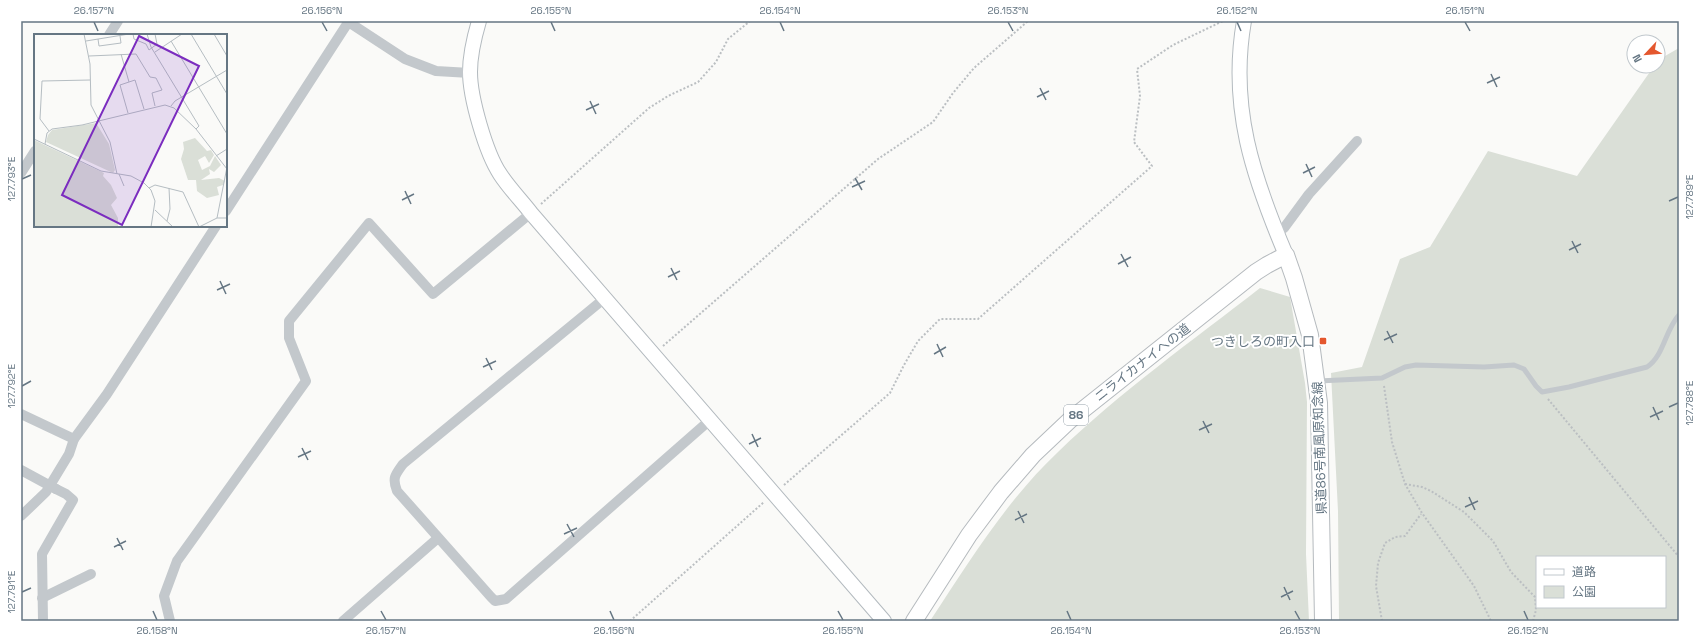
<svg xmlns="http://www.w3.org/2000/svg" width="1700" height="642" font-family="'Space Grotesk','Noto Sans JP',sans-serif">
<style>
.green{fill:#dadfd7;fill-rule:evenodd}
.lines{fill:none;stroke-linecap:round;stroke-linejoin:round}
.secondary-casing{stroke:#b3babf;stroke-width:16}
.primary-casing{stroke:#b5babe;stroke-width:18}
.path{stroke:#bbbfc2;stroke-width:2;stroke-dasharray:2 2;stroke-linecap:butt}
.lane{stroke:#c3c8cc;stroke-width:5}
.street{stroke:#c3c8cc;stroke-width:10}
.secondary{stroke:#fff;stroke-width:14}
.primary{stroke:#fff;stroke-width:16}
.street-bridge{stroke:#c3c8cc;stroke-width:10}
.ticks{fill:none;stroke:#657683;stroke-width:1.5}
.poi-dot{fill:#e4572e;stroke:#fff;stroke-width:1.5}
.labels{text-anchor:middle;stroke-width:4;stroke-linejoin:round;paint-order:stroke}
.shield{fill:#fff;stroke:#939fa8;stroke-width:1}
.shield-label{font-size:12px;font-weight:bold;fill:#657683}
.poi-label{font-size:13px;fill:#657683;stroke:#fff;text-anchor:end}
.street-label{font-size:13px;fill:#657683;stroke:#fff}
.inset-road{fill:none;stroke:#b5bdc2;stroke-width:1}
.view{fill:#7b2cbf;fill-opacity:0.15;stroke:#7b2cbf;stroke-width:2}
.inset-edge{fill:none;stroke:#657683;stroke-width:2}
.neatline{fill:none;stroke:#657683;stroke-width:1.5}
.ticks-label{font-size:10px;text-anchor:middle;fill:#657683}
</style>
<rect width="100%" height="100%" fill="#fafaf8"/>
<g class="green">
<path d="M1679,48V621H1339L1338,511L1331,373L1362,367L1400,259L1430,247L1488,151L1577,176L1654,66H1658V60ZM1537,557H1665V607H1537Z"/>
<path d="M1260,288L1290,297L1305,383L1307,402L1306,554L1309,621H930C969,562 1006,501 1058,452C1120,392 1192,341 1260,288Z"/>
</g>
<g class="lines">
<defs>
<g id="secondary">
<path d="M479,21C474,38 470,55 470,72C470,98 486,153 500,174C509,188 521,200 531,213L884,621"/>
<path d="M1244,21C1229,107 1253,177 1286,255"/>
</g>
<polyline id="primary" points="914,621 969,535 1001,492 1033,455 1070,420 1256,272 1267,265 1286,255 1294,278 1310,335 1319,403 1323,621"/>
</defs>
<use href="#secondary" class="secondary-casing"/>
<use href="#primary" class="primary-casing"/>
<g class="path">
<polyline points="541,204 649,108 668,96 698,82 716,62 728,39 750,21"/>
<polyline points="663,346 878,159 933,122 953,93 974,68 1028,21"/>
<polyline points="1384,386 1392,442 1405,484 1422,513 1474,586 1491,621"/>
<polyline points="1548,399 1679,557"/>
<polyline points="1405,484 1422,487 1431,491 1464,512 1493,541 1511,572 1535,597 1536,610 1533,621"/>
<polyline points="784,485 890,393 904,365 918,341 940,319 978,319 1152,166 1134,142 1140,96 1137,69 1173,45 1223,21"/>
<polyline points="630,621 764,502"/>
<polyline points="1382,621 1376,586 1378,563 1385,543 1395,537 1405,536 1421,514"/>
</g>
<path class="lane" d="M1318,381L1382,378L1405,367L1416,365L1484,367L1514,365L1524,369L1536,386L1542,392L1569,387L1647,367C1664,356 1665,330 1679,315"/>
<g class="street">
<polyline points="347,21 405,59 436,71 470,73"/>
<polyline points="109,35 118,21"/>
<polyline points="21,173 35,151"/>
<polyline points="226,211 349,21"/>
<polyline points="1277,233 1284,228 1309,194 1357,141"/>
<path d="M605,298L403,464C395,475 392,478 397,491L491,597L495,601L506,599L710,420"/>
<polyline points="21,414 74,439"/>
<polyline points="21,516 46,492 69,454 74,439 107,394 216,226"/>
<polyline points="42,598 91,574"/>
<polyline points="43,621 42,554 73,500 66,494 56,489"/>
<polyline points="170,621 164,596 177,561 306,381 289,338 289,321 369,223 433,294 531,213"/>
<polyline points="343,621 438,538"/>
</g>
<use href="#secondary" class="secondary"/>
<use href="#primary" class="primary"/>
<polyline class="street-bridge" points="21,470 56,489"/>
</g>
<path class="ticks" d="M94,22L98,31M322,22L327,31M551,22L555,31M780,22L784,31M1008,22L1013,31M1237,22L1241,31M1465,22L1470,31M1491,74L1497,87M1487,83L1500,77M1040,88L1046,100M1037,97L1049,91M590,101L596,114M586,110L599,104M1306,164L1312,177M1303,173L1315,167M855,178L862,190M22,179L31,175M852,187L865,181M405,191L411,204M402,200L414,194M1669,201L1678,197M1572,241L1578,253M1569,250L1581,244M1121,254L1128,267M1118,264L1131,257M671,268L677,280M668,277L680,271M220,281L226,294M217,290L230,284M1387,331L1393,343M1384,340L1397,334M937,344L943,357M934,354L946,347M486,358L492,370M483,367L496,361M22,386L31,381M1653,407L1659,420M1669,407L1678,403M1650,417L1663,411M1203,421L1209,433M1199,430L1212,424M752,434L758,447M749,444L761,438M302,448L308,460M298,457L311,451M1469,497L1475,510M1465,507L1478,501M1018,511L1024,523M1015,520L1027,514M567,524L574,537M564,534L577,528M117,538L123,550M114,547L126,541M1284,587L1290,600M22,592L31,588M1281,597L1293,591M153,611L157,620M381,611L386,620M610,611L614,620M838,611L843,620M1067,611L1071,620M1295,611L1300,620M1524,611L1528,620"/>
<rect class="poi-dot" x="1319" y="337" width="8" height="8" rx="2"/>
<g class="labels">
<rect class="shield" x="1064" y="405" width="24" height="20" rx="3"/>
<g class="shield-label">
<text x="1076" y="419">86</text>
</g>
<g class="poi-label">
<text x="1315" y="346">つきしろの町入口</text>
</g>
<g class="street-label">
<text transform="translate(1142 362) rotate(-38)" y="5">ニライカナイへの道</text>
<text transform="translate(1319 448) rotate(-92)" y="5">県道86号南風原知念線</text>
</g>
</g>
<g transform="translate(34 34)">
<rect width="193" height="193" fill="#fafaf8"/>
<path d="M62,89L75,110L81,136L79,139L12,108L14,101L18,96ZM161,104L173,117L177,116L180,121L175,129L171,122L164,126L168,136L176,132L181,122L187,131L180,138L175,135L176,140L167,146L185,144L191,147L189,151L183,153L185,161L173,164L163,157L162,146H154L147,125L150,115L149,108ZM0,106L70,139L69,142L77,151L83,164L77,171L84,184V193H0Z" fill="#dadfd7"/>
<path class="inset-road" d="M50,0L56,30L57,71L76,108L83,140M99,0L100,5L112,10L115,16L123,10L121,0M113,0L117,13L165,92L162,95M157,0L193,60M180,0L193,22M64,5L65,12L87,9L86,2M52,7L95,0M137,7L193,100M121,18L148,0M87,20L95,48M55,22L102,20L116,43L122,44L128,56L118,59L121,72M137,72L141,67L193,36M94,79L86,51L101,46L110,75M15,97L6,85L8,47L56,46M0,105L67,137L97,142L110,149L117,156L121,167L117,193M11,110L13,99L18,95L48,91L131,71L140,74L162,95L193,135M182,122L193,115M85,140L90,152M115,154L121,151L149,158L165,193M121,176L139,193M183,184L193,133M133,187L136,175L135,154M165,193L183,184H192"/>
<path class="view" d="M105,2L165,32L88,191L28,161Z"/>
<rect width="193" height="193" class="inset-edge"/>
</g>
<rect width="1700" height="642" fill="none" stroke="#ffffff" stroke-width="44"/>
<rect x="1536" y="556" width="130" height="52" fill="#ffffff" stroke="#c1c8cd"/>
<rect x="1544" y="569" width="20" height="6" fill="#ffffff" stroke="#c1c8cd"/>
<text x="1572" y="576" font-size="12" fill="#657683">道路</text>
<rect x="1544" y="586" width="20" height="12" fill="#dadfd7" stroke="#c1c8cd"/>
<text x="1572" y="596" font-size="12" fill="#657683">公園</text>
<g transform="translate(1646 54) rotate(244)"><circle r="19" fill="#ffffff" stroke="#c1c8cd"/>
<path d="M0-3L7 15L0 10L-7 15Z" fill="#e4572e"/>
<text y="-6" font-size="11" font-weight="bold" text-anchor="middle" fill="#657683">N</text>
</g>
<rect x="22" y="22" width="1656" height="598" class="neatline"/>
<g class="ticks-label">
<text x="94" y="14">26.157°N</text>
<text x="322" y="14">26.156°N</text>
<text x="551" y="14">26.155°N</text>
<text x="780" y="14">26.154°N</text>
<text x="1008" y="14">26.153°N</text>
<text x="1237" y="14">26.152°N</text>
<text x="1465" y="14">26.151°N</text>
<text transform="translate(11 179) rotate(-90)" y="4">127.793°E</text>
<text transform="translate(1689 197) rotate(-90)" y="4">127.789°E</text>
<text transform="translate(11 386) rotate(-90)" y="4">127.792°E</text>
<text transform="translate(1689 403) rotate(-90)" y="4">127.788°E</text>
<text transform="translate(11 592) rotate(-90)" y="4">127.791°E</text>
<text x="157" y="634">26.158°N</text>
<text x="386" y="634">26.157°N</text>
<text x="614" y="634">26.156°N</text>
<text x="843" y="634">26.155°N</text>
<text x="1071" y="634">26.154°N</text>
<text x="1300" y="634">26.153°N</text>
<text x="1528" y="634">26.152°N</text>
</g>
</svg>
